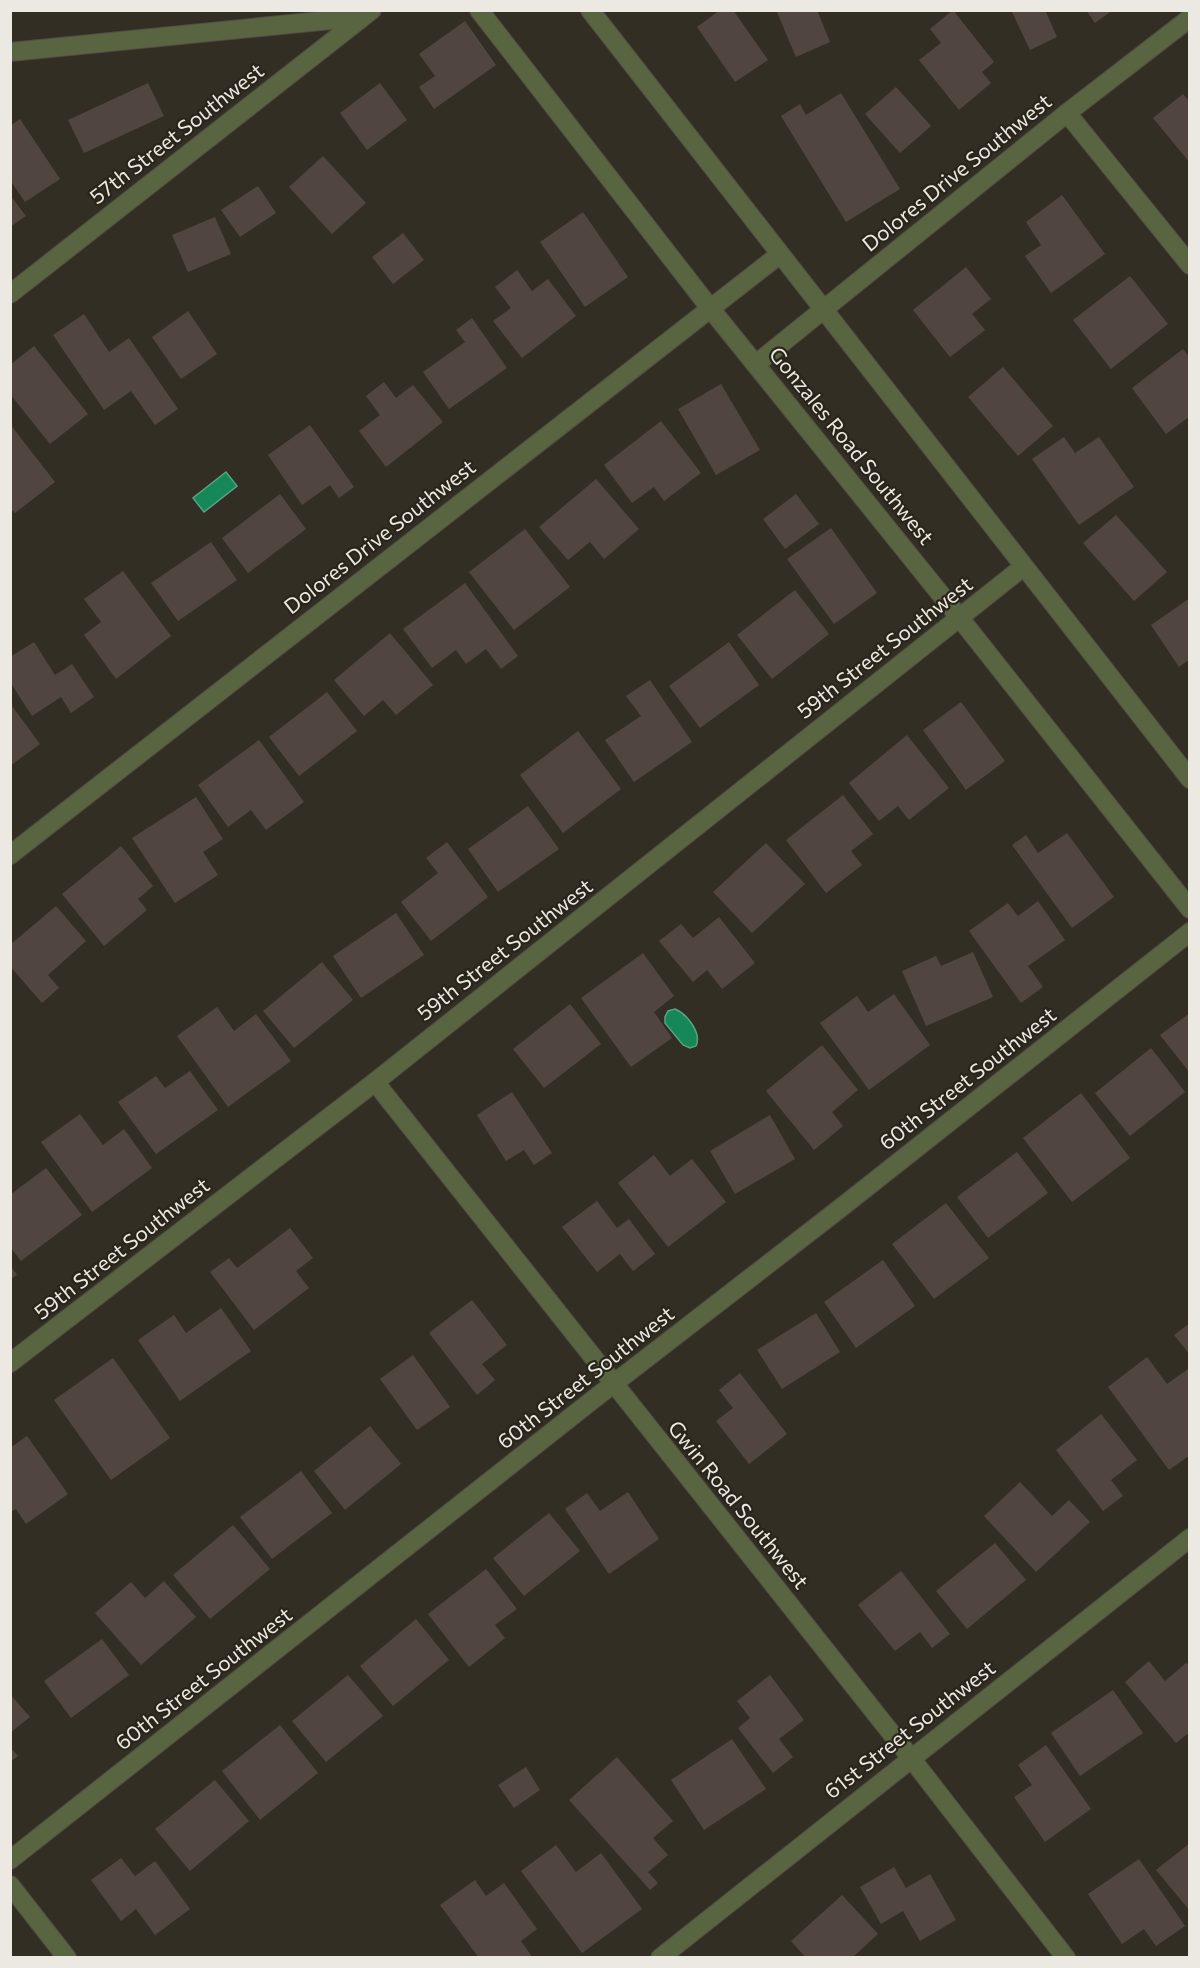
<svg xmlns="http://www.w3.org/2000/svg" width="1200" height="1968" font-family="Commissioner,sans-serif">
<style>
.water{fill:#168756;stroke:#56a480;stroke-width:1.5}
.building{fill:#51463f}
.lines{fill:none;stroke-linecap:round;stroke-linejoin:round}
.minor-casing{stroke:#514c42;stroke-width:20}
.minor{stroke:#596441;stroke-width:18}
.labels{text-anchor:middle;stroke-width:4.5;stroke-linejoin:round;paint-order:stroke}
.street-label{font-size:21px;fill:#ece9e2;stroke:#29251a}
</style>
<rect width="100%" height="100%" fill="#332e24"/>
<g class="water">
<polygon points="226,472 237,486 204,512 193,498"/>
<path d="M675,1009C687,1014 702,1033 696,1046L690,1048L683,1045L665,1023V1017L668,1011Z"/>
</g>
<g class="building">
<polygon points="720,10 733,10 768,60 735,82 697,27"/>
<polygon points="776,10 817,10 830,42 796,57"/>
<polygon points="953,10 994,62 982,72 991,83 959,110 919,60 941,43 930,29"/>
<polygon points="1011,10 1045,10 1057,37 1030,50"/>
<polygon points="1086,10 1113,10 1095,23"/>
<polygon points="465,21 496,65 434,109 419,87 435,76 419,54"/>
<polygon points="148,83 164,116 84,153 68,120"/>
<polygon points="380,83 407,120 367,150 340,113"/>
<polygon points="896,87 931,126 900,153 865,114"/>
<polygon points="841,93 900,189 846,222 781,116 800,104 806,115"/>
<polygon points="1183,94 1190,102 1190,163 1153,118"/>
<polygon points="20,119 60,179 25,202 10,180 10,126"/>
<polygon points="323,156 366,203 332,234 289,187"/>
<polygon points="258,186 276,213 240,237 221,210"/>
<polygon points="10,195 26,216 10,227"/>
<polygon points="1062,195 1105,254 1051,293 1025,256 1041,245 1026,222"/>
<polygon points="583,212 628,277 585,307 540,242"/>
<polygon points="215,217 231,254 188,272 172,235"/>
<polygon points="403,233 424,260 393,284 372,257"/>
<polygon points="966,267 991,299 972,314 985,330 950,357 913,310"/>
<polygon points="517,270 532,291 548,279 576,316 522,358 493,321 511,308 495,287"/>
<polygon points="1130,276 1168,324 1111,369 1073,320"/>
<polygon points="188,311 217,354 181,379 152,337"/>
<polygon points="84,314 109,352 129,338 178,409 155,425 131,391 104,410 53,335"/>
<polygon points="472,318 507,368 449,409 423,372 465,342 456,330"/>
<polygon points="34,346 88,414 50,444 10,394 10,365"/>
<polygon points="1183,349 1190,358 1190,416 1166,434 1132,388"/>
<polygon points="1003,367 1053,426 1018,456 968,397"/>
<polygon points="384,382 396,398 413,385 443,422 386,467 359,431 380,415 366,396"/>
<polygon points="721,384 760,450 716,475 678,409"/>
<polygon points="661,421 701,473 664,501 654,487 632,503 604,465"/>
<polygon points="10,424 55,482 15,513 10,508"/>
<polygon points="310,425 354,487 339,498 330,485 302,505 268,455"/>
<polygon points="1064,437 1075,453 1099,437 1134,487 1079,525 1032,459"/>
<polygon points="596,479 639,529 604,559 590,542 568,560 539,527"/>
<polygon points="280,494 306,529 248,573 222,538"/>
<polygon points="796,494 819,524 785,549 763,519"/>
<polygon points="1116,515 1167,572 1134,601 1083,543"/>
<polygon points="831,528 877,593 834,624 787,559"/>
<polygon points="525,529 570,587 514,630 469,572"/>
<polygon points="211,542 237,580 178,621 151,583"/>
<polygon points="123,571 171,636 116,679 84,635 101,622 84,599"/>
<polygon points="465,583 518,656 501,669 486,649 466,664 456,650 432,668 403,629"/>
<polygon points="795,590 829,634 772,679 737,635"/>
<polygon points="1190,598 1190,659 1179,667 1151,625"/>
<polygon points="390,633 433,685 396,715 383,700 364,716 334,680"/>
<polygon points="34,642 55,675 72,664 94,697 71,713 61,697 32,716 10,682 10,657"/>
<polygon points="729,642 759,685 700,728 669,686"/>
<polygon points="650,680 692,742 634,782 605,740 641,716 626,696"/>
<polygon points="327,692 357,731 299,776 269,737"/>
<polygon points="961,702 1005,761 966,790 923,730"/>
<polygon points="12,706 40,744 10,766 10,707"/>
<polygon points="578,731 621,789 563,833 520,775"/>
<polygon points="907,735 949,788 909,820 898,806 879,821 849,783"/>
<polygon points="259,740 304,802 266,830 251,810 228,827 198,785"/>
<polygon points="843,795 873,834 851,851 862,865 826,893 786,840"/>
<polygon points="196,797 223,839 203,852 218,875 175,903 132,838"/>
<polygon points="528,806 559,849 498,892 468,849"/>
<polygon points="1067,833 1114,897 1072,928 1012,845 1026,835 1038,853"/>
<polygon points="447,842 488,897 431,941 401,902 438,873 426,858"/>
<polygon points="766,843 805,884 752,933 713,892"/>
<polygon points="121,846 153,886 138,899 147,910 104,946 62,894"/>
<polygon points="1038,901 1065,940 1028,966 1043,987 1021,1003 969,931 1008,903 1018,916"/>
<polygon points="56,906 86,941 48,975 59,988 42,1003 10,966 10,945"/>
<polygon points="396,913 424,955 361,998 333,956"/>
<polygon points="719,917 755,963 722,989 707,970 693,982 659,941 681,924 693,938"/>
<polygon points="973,952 993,997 926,1026 902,971 936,956 941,966"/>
<polygon points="643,953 674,996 654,1012 672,1038 631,1067 581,998"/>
<polygon points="322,962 353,1000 294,1048 263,1011"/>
<polygon points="894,994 930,1045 869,1090 820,1023 857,996 868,1012"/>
<polygon points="570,1004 601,1044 544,1088 513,1049"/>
<polygon points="217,1007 234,1031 256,1014 291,1061 228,1107 177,1036"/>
<polygon points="1190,1013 1190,1073 1160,1035"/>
<polygon points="822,1045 858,1090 832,1112 843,1126 814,1150 766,1091"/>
<polygon points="1151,1048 1185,1092 1130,1136 1095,1093"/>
<polygon points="190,1071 218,1110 156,1154 118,1102 156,1076 165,1088"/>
<polygon points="512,1092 552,1153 534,1165 524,1150 506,1161 477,1115"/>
<polygon points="1081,1093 1130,1158 1072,1202 1023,1138"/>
<polygon points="80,1114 103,1145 124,1129 152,1168 92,1212 41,1142"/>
<polygon points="770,1115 795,1159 735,1194 710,1151"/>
<polygon points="1017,1152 1048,1193 988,1238 957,1197"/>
<polygon points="654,1155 670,1176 692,1159 726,1202 668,1247 618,1183"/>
<polygon points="46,1168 82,1215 21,1261 10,1247 10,1195"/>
<polygon points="597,1201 617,1228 629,1219 655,1254 633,1271 620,1254 597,1272 562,1227"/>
<polygon points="946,1203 989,1258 934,1299 892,1244"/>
<polygon points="290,1228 313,1258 296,1271 309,1288 254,1330 210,1272 229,1258 237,1268"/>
<polygon points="883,1260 915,1306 856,1348 824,1302"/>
<polygon points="10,1265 17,1275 10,1279"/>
<polygon points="472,1300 507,1345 482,1364 495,1380 477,1395 429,1333"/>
<polygon points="221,1308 251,1351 180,1401 138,1340 174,1315 186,1333"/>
<polygon points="816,1313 840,1352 782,1389 757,1350"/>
<polygon points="1190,1323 1190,1355 1174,1335"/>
<polygon points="413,1355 450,1407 417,1430 380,1379"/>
<polygon points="1147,1357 1167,1384 1188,1369 1190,1371 1190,1455 1169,1470 1108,1387"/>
<polygon points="113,1358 170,1438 111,1480 54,1400"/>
<polygon points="740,1373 787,1434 749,1464 716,1421 733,1408 719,1390"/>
<polygon points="1101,1414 1137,1460 1111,1480 1123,1496 1103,1511 1056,1450"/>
<polygon points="370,1426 401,1464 345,1510 314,1471"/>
<polygon points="27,1436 68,1494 26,1524 16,1509 10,1512 10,1448"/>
<polygon points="301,1471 332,1513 272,1559 240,1517"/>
<polygon points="1020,1482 1052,1516 1069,1500 1090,1522 1036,1572 984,1516"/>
<polygon points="628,1492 659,1539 609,1574 565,1509 587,1493 600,1511"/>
<polygon points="549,1513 580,1551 524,1596 493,1558"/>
<polygon points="233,1525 270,1569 210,1619 173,1575"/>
<polygon points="995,1543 1026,1580 967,1629 936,1591"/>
<polygon points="486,1569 517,1609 495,1625 505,1638 469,1667 428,1614"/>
<polygon points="901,1571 950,1634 932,1648 920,1632 895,1651 858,1605"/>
<polygon points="164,1581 196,1617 141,1665 95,1613 131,1582 145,1598"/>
<polygon points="416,1619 449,1660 393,1706 360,1666"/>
<polygon points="102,1639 129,1675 71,1718 44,1681"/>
<polygon points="1149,1661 1165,1681 1186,1663 1190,1666 1190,1732 1176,1743 1125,1682"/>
<polygon points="348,1675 383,1716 326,1762 292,1721"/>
<polygon points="770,1675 804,1720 779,1739 793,1757 773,1773 738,1728 750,1718 737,1701"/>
<polygon points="1113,1690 1143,1733 1080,1776 1051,1733"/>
<polygon points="10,1694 30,1717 10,1733"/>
<polygon points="280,1725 318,1773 260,1820 222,1771"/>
<polygon points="732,1739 766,1789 704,1830 671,1780"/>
<polygon points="1046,1745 1091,1809 1045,1842 1014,1797 1032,1785 1018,1765"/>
<polygon points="10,1747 18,1756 10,1762"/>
<polygon points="617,1757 673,1821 653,1838 668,1855 648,1872 658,1883 650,1890 569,1800"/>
<polygon points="526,1767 540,1790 514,1808 498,1785"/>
<polygon points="215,1780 249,1821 190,1871 155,1829"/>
<polygon points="1190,1843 1190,1911 1156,1870"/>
<polygon points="556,1845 576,1872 601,1853 642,1909 582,1953 521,1871"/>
<polygon points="121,1858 135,1876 155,1861 190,1909 155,1935 136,1909 121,1921 91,1880"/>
<polygon points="1139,1859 1185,1926 1156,1946 1144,1929 1122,1944 1088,1894"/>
<polygon points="894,1867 906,1888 930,1874 956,1920 920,1941 903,1911 881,1924 860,1887"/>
<polygon points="475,1880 486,1896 504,1883 537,1929 521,1941 533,1958 479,1958 440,1905"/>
<polygon points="842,1895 878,1934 852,1958 806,1958 791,1941"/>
</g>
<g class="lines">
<defs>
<g id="minor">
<polyline points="479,10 710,308 959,617 1190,909"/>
<polyline points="590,10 1190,779"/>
<polyline points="10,52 361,17"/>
<polyline points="1067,113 1190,265"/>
<polyline points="10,294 372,10"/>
<polyline points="756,364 1067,113 1190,18"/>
<polyline points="10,855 779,255"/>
<polyline points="375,1082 911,1758 1066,1958"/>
<polyline points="10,1363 375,1082 1023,567"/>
<polyline points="10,1860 590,1402 838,1210 1190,932"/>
<polyline points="10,1885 67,1958"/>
<polyline points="660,1958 1190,1538"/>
</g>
</defs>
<use href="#minor" class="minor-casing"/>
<use href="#minor" class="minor"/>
</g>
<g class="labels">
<g class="street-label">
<text transform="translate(177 134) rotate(-38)" y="7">57th Street Southwest</text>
<text transform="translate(957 173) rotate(-39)" y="7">Dolores Drive Southwest</text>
<text transform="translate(851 446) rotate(51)" y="7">Gonzales Road Southwest</text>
<text transform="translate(380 537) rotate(-38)" y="7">Dolores Drive Southwest</text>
<text transform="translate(885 648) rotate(-38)" y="7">59th Street Southwest</text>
<text transform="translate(505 950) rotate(-38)" y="7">59th Street Southwest</text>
<text transform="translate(968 1079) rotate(-38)" y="7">60th Street Southwest</text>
<text transform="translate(122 1249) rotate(-38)" y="7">59th Street Southwest</text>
<text transform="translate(586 1378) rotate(-38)" y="7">60th Street Southwest</text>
<text transform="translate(738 1505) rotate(51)" y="7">Gwin Road Southwest</text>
<text transform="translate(204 1679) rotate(-38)" y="7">60th Street Southwest</text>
<text transform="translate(910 1730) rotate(-38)" y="7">61st Street Southwest</text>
</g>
</g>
<rect width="1200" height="1968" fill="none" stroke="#ece9e2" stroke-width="24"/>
</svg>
